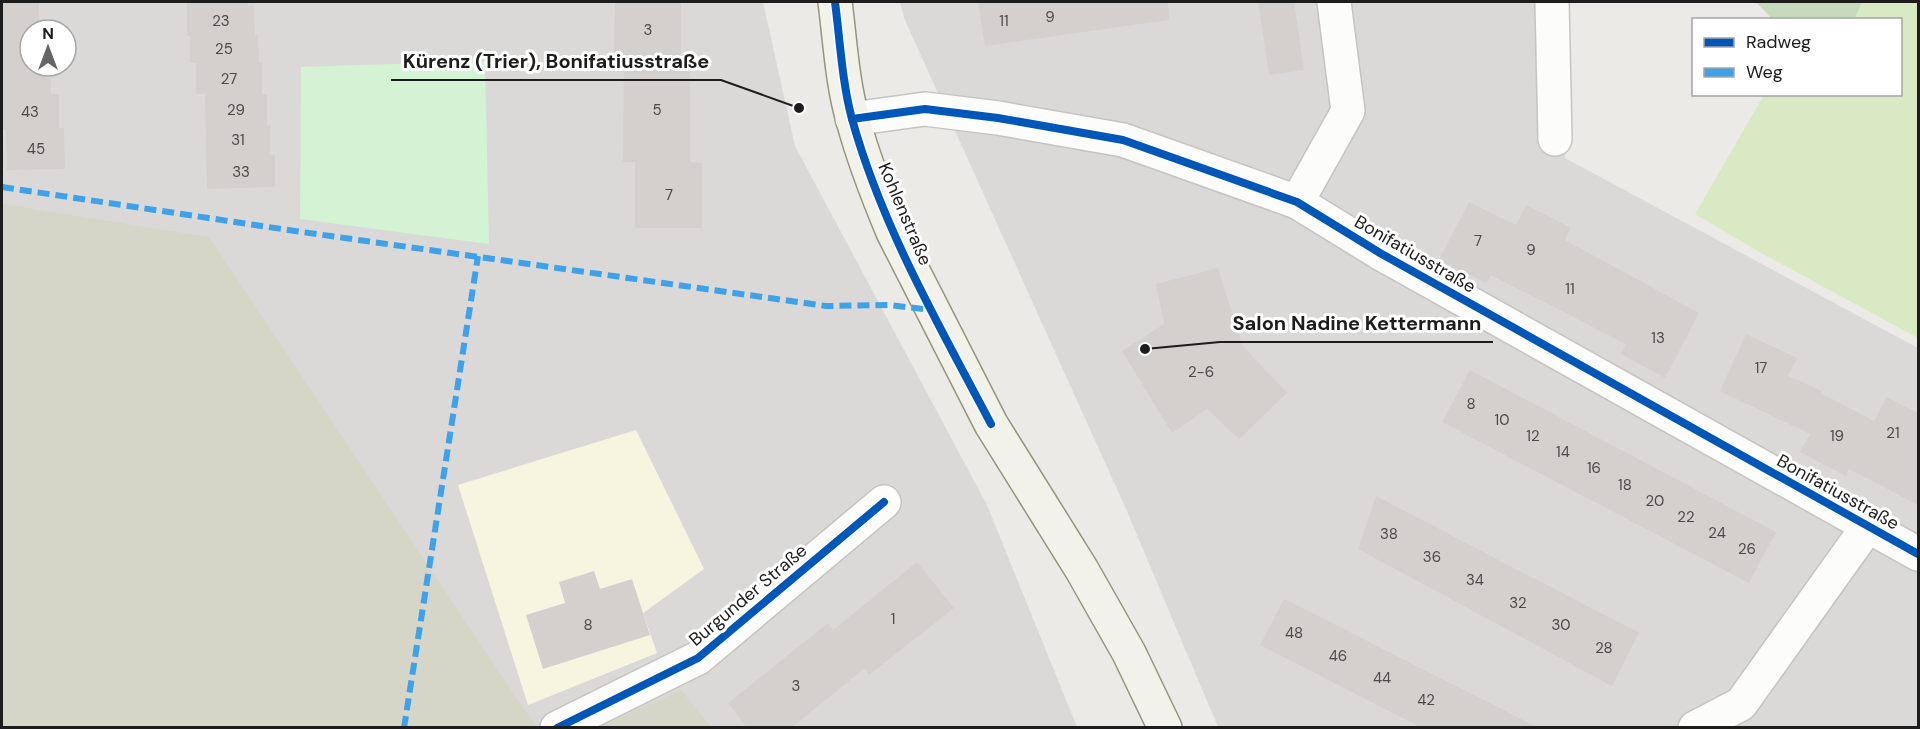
<svg xmlns="http://www.w3.org/2000/svg" width="1920" height="729" font-family="'DM Sans',sans-serif">
<style>
.residential{fill:#dbd9d7;fill-rule:evenodd}
.education{fill:#f6f6e0}
.religious{fill:#dad9d7}
.construction{fill:#d5d5c8}
.grass{fill:#d8e9c4}
.forest{fill:#c6dbbb}
.park{fill:#d4f2d4}
.building{fill:#d3d0cd}
.lines{fill:none;stroke-linecap:round;stroke-linejoin:round}
.street-casing{stroke:#c4c4c2;stroke-width:36}
.secondary-casing{stroke:#93957e;stroke-width:36}
.street{stroke:#fcfcfb;stroke-width:33}
.secondary{stroke:#f3f2ea;stroke-width:33}
.quiet{stroke:#3da2ea;stroke-width:6;stroke-dasharray:12 6;stroke-linecap:butt}
.cycleway-casing{stroke:#fff;stroke-width:11}
.cycleway{stroke:#0057b8;stroke-width:8}
.labels{text-anchor:middle;stroke-width:6;stroke-linejoin:round;paint-order:stroke}
.number-label{font-size:15px;fill:#4a4a49}
.street-label{font-size:18px;fill:#1d1d1d;stroke:#fff}
.leader{fill:none;stroke:#1d1d1d;stroke-width:2}
.callout-dot{fill:#1d1d1d;stroke:#fff;stroke-width:2}
.callout-label{font-size:20px;text-anchor:middle;font-weight:bold;fill:#1d1d1d;stroke:#fff;stroke-width:6;stroke-linejoin:round;paint-order:stroke}
</style>
<rect width="100%" height="100%" fill="#eceae6"/>
<g class="residential">
<path d="M2,2H763L795,146L987,505L1077,727H2ZM30,30H66V66H30Z"/>
<polygon points="900,2 1552,2 1565,158 1918,348 1918,727 1218,727 1126,509 904,18"/>
</g>
<polygon class="education" points="636,430 704,569 643,613 657,653 528,705 458,485"/>
<g class="religious">
<polygon points="819,503 835,527 664,643 647,620"/>
<polygon points="1659,695 1675,727 1597,727"/>
</g>
<g class="construction">
<polygon points="2,204 209,237 523,708 538,727 2,727"/>
<polygon points="681,690 711,727 600,727"/>
</g>
<polygon class="grass" points="1862,2 1918,2 1918,338 1765,255 1695,214 1764,95 1900,94 1900,20 1854,19"/>
<polygon class="forest" points="1756,2 1862,2 1854,20 1772,19"/>
<polygon class="park" points="485,61 489,244 300,219 301,67"/>
<g class="building">
<polygon points="2,2 39,2 39,26 43,26 43,30 30,30 30,66 50,66 51,94 59,94 59,128 64,128 65,169 7,170 6,130 2,130"/>
<polygon points="187,2 248,2 248,6 254,5 255,35 258,35 259,62 262,62 262,94 267,94 267,125 270,125 270,155 275,155 275,187 207,189 205,94 196,94 196,63 190,63 190,36 187,36"/>
<polygon points="615,2 681,2 681,59 690,59 690,162 702,163 702,228 635,228 635,162 623,162 624,58 614,58"/>
<polygon points="978,2 1168,2 1169,20 985,46"/>
<polygon points="1258,2 1294,2 1304,70 1269,75"/>
<polygon points="1469,202 1516,225 1526,205 1571,228 1565,240 1699,313 1665,378 1621,354 1626,344 1491,275 1486,283 1439,260"/>
<polygon points="1218,268 1242,345 1287,393 1239,439 1207,409 1172,433 1122,351 1164,324 1156,284"/>
<polygon points="1746,334 1797,358 1788,376 1822,391 1821,393 1874,421 1887,397 1918,413 1918,505 1849,469 1846,476 1800,452 1810,434 1720,391"/>
<polygon points="1470,370 1776,532 1749,583 1442,422"/>
<polygon points="1376,496 1639,633 1612,686 1358,549"/>
<polygon points="917,562 954,608 869,675 865,668 791,728 747,728 728,703 828,623 833,630"/>
<polygon points="594,571 600,589 632,579 650,635 543,669 526,615 565,603 559,582"/>
<polygon points="1284,599 1460,688 1539,728 1422,728 1260,645"/>
</g>
<g class="lines">
<defs>
<g id="street">
<polyline points="1552,2 1555,139"/>
<polyline points="852,119 925,109 998,118 1123,140 1297,202 1380,253 1918,554"/>
<polyline points="1297,202 1348,111 1334,2"/>
<polyline points="557,728 698,658 884,502"/>
<polyline points="1695,728 1741,704 1868,526"/>
</g>
<path id="secondary" d="M835,2C840,40 842,82 853,120C863,158 878,196 893,232L991,424L1082,570L1129,653L1165,728"/>
</defs>
<use href="#street" class="street-casing"/>
<use href="#secondary" class="secondary-casing"/>
<use href="#street" class="street"/>
<use href="#secondary" class="secondary"/>
<g class="quiet">
<polyline points="2,187 295,231 826,306 889,305 932,310"/>
<polyline points="404,728 478,256"/>
</g>
<defs>
<g id="cycleway">
<path d="M835,2C840,40 842,82 852,119C882,227 939,325 991,424"/>
<polyline points="852,119 925,109 998,118 1123,140 1297,202 1380,253 1918,554"/>
<polyline points="557,728 698,658 884,502"/>
</g>
</defs>
<use href="#cycleway" class="cycleway-casing"/>
<use href="#cycleway" class="cycleway"/>
</g>
<g class="labels">
<g class="number-label">
<text x="1050" y="22">9</text>
<text x="221" y="26">23</text>
<text x="1004" y="26">11</text>
<text x="648" y="35">3</text>
<text x="224" y="54">25</text>
<text x="229" y="84">27</text>
<text x="236" y="115">29</text>
<text x="657" y="115">5</text>
<text x="30" y="117">43</text>
<text x="238" y="145">31</text>
<text x="36" y="154">45</text>
<text x="241" y="177">33</text>
<text x="669" y="200">7</text>
<text x="1478" y="246">7</text>
<text x="1531" y="255">9</text>
<text x="1570" y="294">11</text>
<text x="1658" y="343">13</text>
<text x="1761" y="373">17</text>
<text x="1201" y="377">2-6</text>
<text x="1471" y="409">8</text>
<text x="1502" y="425">10</text>
<text x="1893" y="438">21</text>
<text x="1533" y="441">12</text>
<text x="1837" y="441">19</text>
<text x="1563" y="457">14</text>
<text x="1594" y="473">16</text>
<text x="1625" y="490">18</text>
<text x="1655" y="506">20</text>
<text x="1686" y="522">22</text>
<text x="1717" y="538">24</text>
<text x="1389" y="539">38</text>
<text x="1747" y="554">26</text>
<text x="1432" y="562">36</text>
<text x="1475" y="585">34</text>
<text x="1518" y="608">32</text>
<text x="893" y="624">1</text>
<text x="588" y="630">8</text>
<text x="1561" y="630">30</text>
<text x="1294" y="638">48</text>
<text x="1604" y="653">28</text>
<text x="1338" y="661">46</text>
<text x="1382" y="683">44</text>
<text x="796" y="691">3</text>
<text x="1426" y="705">42</text>
</g>
<g class="street-label">
<text transform="translate(905 214) rotate(67)" y="6">Kohlenstraße</text>
<text transform="translate(1415 254) rotate(30)" y="6">Bonifatiusstraße</text>
<text transform="translate(1838 492) rotate(29)" y="6">Bonifatiusstraße</text>
<text transform="translate(748 595) rotate(-40)" y="6">Burgunder Straße</text>
</g>
</g>
<path class="leader" d="M799 108L721 80H391M1145 349L1220 342H1493"/>
<g class="callout-dot">
<circle cx="799" cy="108" r="6"/>
<circle cx="1145" cy="349" r="6"/>
</g>
<g class="callout-label">
<text x="556" y="68">Kürenz (Trier), Bonifatiusstraße</text>
<text x="1357" y="330">Salon Nadine Kettermann</text>
</g>
<rect width="1920" height="729" fill="none" stroke="#1d1d1d" stroke-width="6"/>
<rect x="1692" y="18" width="210" height="78" fill="#ffffff" stroke="#a5a5a5" stroke-width="1.5"/>
<rect x="1704" y="38" width="30" height="9" fill="#0057b8" stroke="#a5a5a5" stroke-width="1.5"/>
<text x="1746" y="48" font-size="18" fill="#1d1d1d">Radweg</text>
<rect x="1704" y="68" width="30" height="9" fill="#3da2ea" stroke="#a5a5a5" stroke-width="1.5"/>
<text x="1746" y="78" font-size="18" fill="#1d1d1d">Weg</text>
<g transform="translate(48 48)"><circle r="28" fill="#ffffff" stroke="#a5a5a5" stroke-width="1.5"/>
<path d="M0-4.5L10 22L0 15L-10 22Z" fill="#656563"/>
<text y="-9" font-size="16" font-weight="bold" text-anchor="middle" fill="#1d1d1d">N</text>
</g>
</svg>
